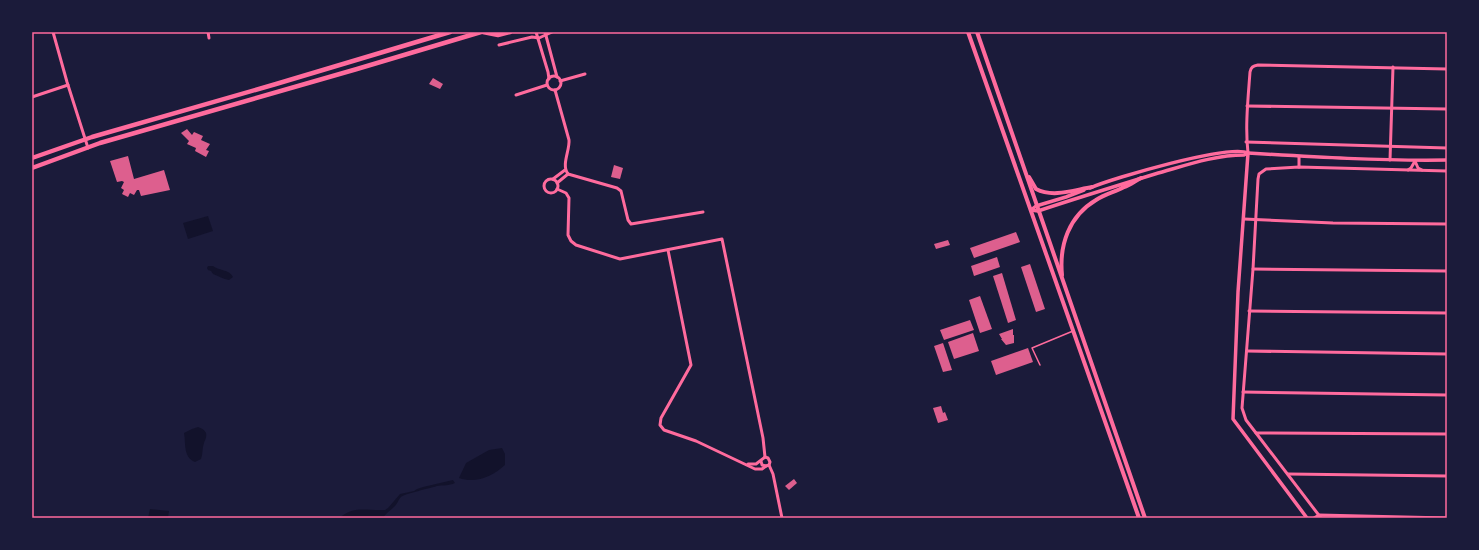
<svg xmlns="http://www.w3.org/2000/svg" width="1479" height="550" font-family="'Alegreya Sans',sans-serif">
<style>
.water{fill:#12122b}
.building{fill:#dd5f8e}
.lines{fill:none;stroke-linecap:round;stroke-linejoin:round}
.service{stroke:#ff6b9d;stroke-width:1.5}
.minor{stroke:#ff6b9d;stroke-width:3}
.tertiary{stroke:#ff6b9d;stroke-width:3.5}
.secondary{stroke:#ff6b9d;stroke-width:4}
.primary{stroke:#ff6b9d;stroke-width:4.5}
.neatline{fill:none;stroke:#ff6b9d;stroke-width:1.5}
</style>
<rect width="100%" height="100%" fill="#1b1b3a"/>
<g class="water">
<polygon points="208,216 213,231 188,239 183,223"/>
<path d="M208,266H213C219,271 229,269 233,277L229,280C223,279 219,276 213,274L211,271L208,270L207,268Z"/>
<path d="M198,427C201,428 205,430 206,433C207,437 205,440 204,443C202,448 203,454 201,459L195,462C183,457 186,444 184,433L192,429Z"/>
<path d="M502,448L505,454V465C493,476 476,484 459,478L466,463L489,450Z"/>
<path d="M453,480L455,483C449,486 443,485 437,486C431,488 404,494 401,497C398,500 397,505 394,507C390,511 386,513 383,518H339C355,505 366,511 385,510L388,508L400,494L414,491L417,489L423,487Z"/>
<polygon points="150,509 169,511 168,518 148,518"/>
</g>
<g class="building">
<polygon points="433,78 443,84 440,89 429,84"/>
<polygon points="187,129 192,135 194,132 203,136 201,140 210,144 206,150 209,151 206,157 195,151 196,148 187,144 189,141 181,133"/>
<polygon points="128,156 134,179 164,170 170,190 141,196 139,190 137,190 134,195 130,193 128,197 122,194 124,190 121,188 124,182 122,181 117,182 110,161"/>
<polygon points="614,165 623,168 620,179 611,177"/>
<polygon points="1016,232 1020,242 974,258 970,248"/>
<polygon points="948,240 950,245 936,249 934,244"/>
<polygon points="997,257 1000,267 974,276 971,266"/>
<polygon points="1030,264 1045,309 1036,312 1021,267"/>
<polygon points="1002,273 1016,320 1008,323 993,276"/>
<polygon points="980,296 992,329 980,333 969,300"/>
<polygon points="970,320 974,330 944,340 940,330"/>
<polygon points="1013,329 1013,335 1014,335 1014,343 1006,345 1001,339 1002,339 999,334"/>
<polygon points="973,333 979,351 954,359 948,342"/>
<polygon points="943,343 952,370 943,372 934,346"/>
<polygon points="1028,348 1033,362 996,375 991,361"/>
<polygon points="941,406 943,413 945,412 948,420 938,423 933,408"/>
<polygon points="794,479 797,483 789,490 785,486"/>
</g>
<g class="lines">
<polyline class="service" points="1040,365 1032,348 1073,331"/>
<g class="minor">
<polyline points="53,32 67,82 88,148"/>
<polyline points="208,32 209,38"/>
<polyline points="536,32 548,72 549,79"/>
<polyline points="545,32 557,77"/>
<polyline points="499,45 532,37 539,38 552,32"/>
<circle cx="554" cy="83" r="7"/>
<polyline points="560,81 585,74"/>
<path d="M555,90L569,140C570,150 561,165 568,174"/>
<polyline points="516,95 547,85"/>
<polyline points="32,97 68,85"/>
<polyline points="1247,106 1447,109"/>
<polyline points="1246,142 1447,148"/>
<path d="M1248,153C1245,127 1248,99 1250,72C1251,67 1253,66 1258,65L1447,69"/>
<polyline points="1299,157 1299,167"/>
<polyline points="1390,160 1393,67"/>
<polyline points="1415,161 1418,168 1422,170"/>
<polyline points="1408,170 1411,168 1415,161"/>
<polyline points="568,174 617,188 621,191 628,220 631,224 703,212"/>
<polyline points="553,179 565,170"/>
<circle cx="551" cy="186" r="7"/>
<polyline points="557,183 568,174"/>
<polyline points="557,189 566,193 569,198 568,235 571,241 576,245 620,259 722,239 763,438 765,457"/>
<polyline points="1244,219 1333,223 1447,224"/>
<polyline points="668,250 691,365 661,418 660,425 664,430 696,441 755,469 762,469 766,466"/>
<polyline points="1253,269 1447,271"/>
<polyline points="1249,311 1447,313"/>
<polyline points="1247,351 1447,354"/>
<polyline points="1243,392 1447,395"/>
<polyline points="1256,433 1447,434"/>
<polyline points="748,464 756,464 765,457 768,458 770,462 769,465 766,466 762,465 761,461"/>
<polyline points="769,465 773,474 782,518"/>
<polyline points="1288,474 1447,476"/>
<polyline points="1314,518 1319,515 1447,518"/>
<polyline points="1321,518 1256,433 1246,420 1242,408 1253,269 1258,179 1259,174 1266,169 1299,167 1447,171"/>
</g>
<g class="tertiary">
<polyline points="1248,153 1238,292 1233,419 1307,518"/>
<path d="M1090,188C1113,178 1229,144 1248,153C1314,157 1381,161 1447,160"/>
<polyline points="1031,210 1036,206 1066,197 1084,190"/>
<path d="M1031,210L1038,211C1077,198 1116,186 1155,174C1184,166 1214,155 1244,155L1248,153"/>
</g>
<g class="secondary">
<polyline points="968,32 1139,518"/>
<polyline points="977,32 1145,518"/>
<path d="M1029,177L1036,189C1053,198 1074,190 1092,187"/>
<path d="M1062,275C1059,245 1069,216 1096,200C1105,194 1115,192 1124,187C1130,185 1135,181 1141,178"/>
</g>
<g class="primary">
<polyline points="483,32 498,35 510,32"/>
<polyline points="32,158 92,137 276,84 450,32"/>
<polyline points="32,168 100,143 357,69 481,32"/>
</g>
</g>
<rect width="1479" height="550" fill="none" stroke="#1b1b3a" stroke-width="66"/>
<rect x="33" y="33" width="1413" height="484" class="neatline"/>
</svg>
